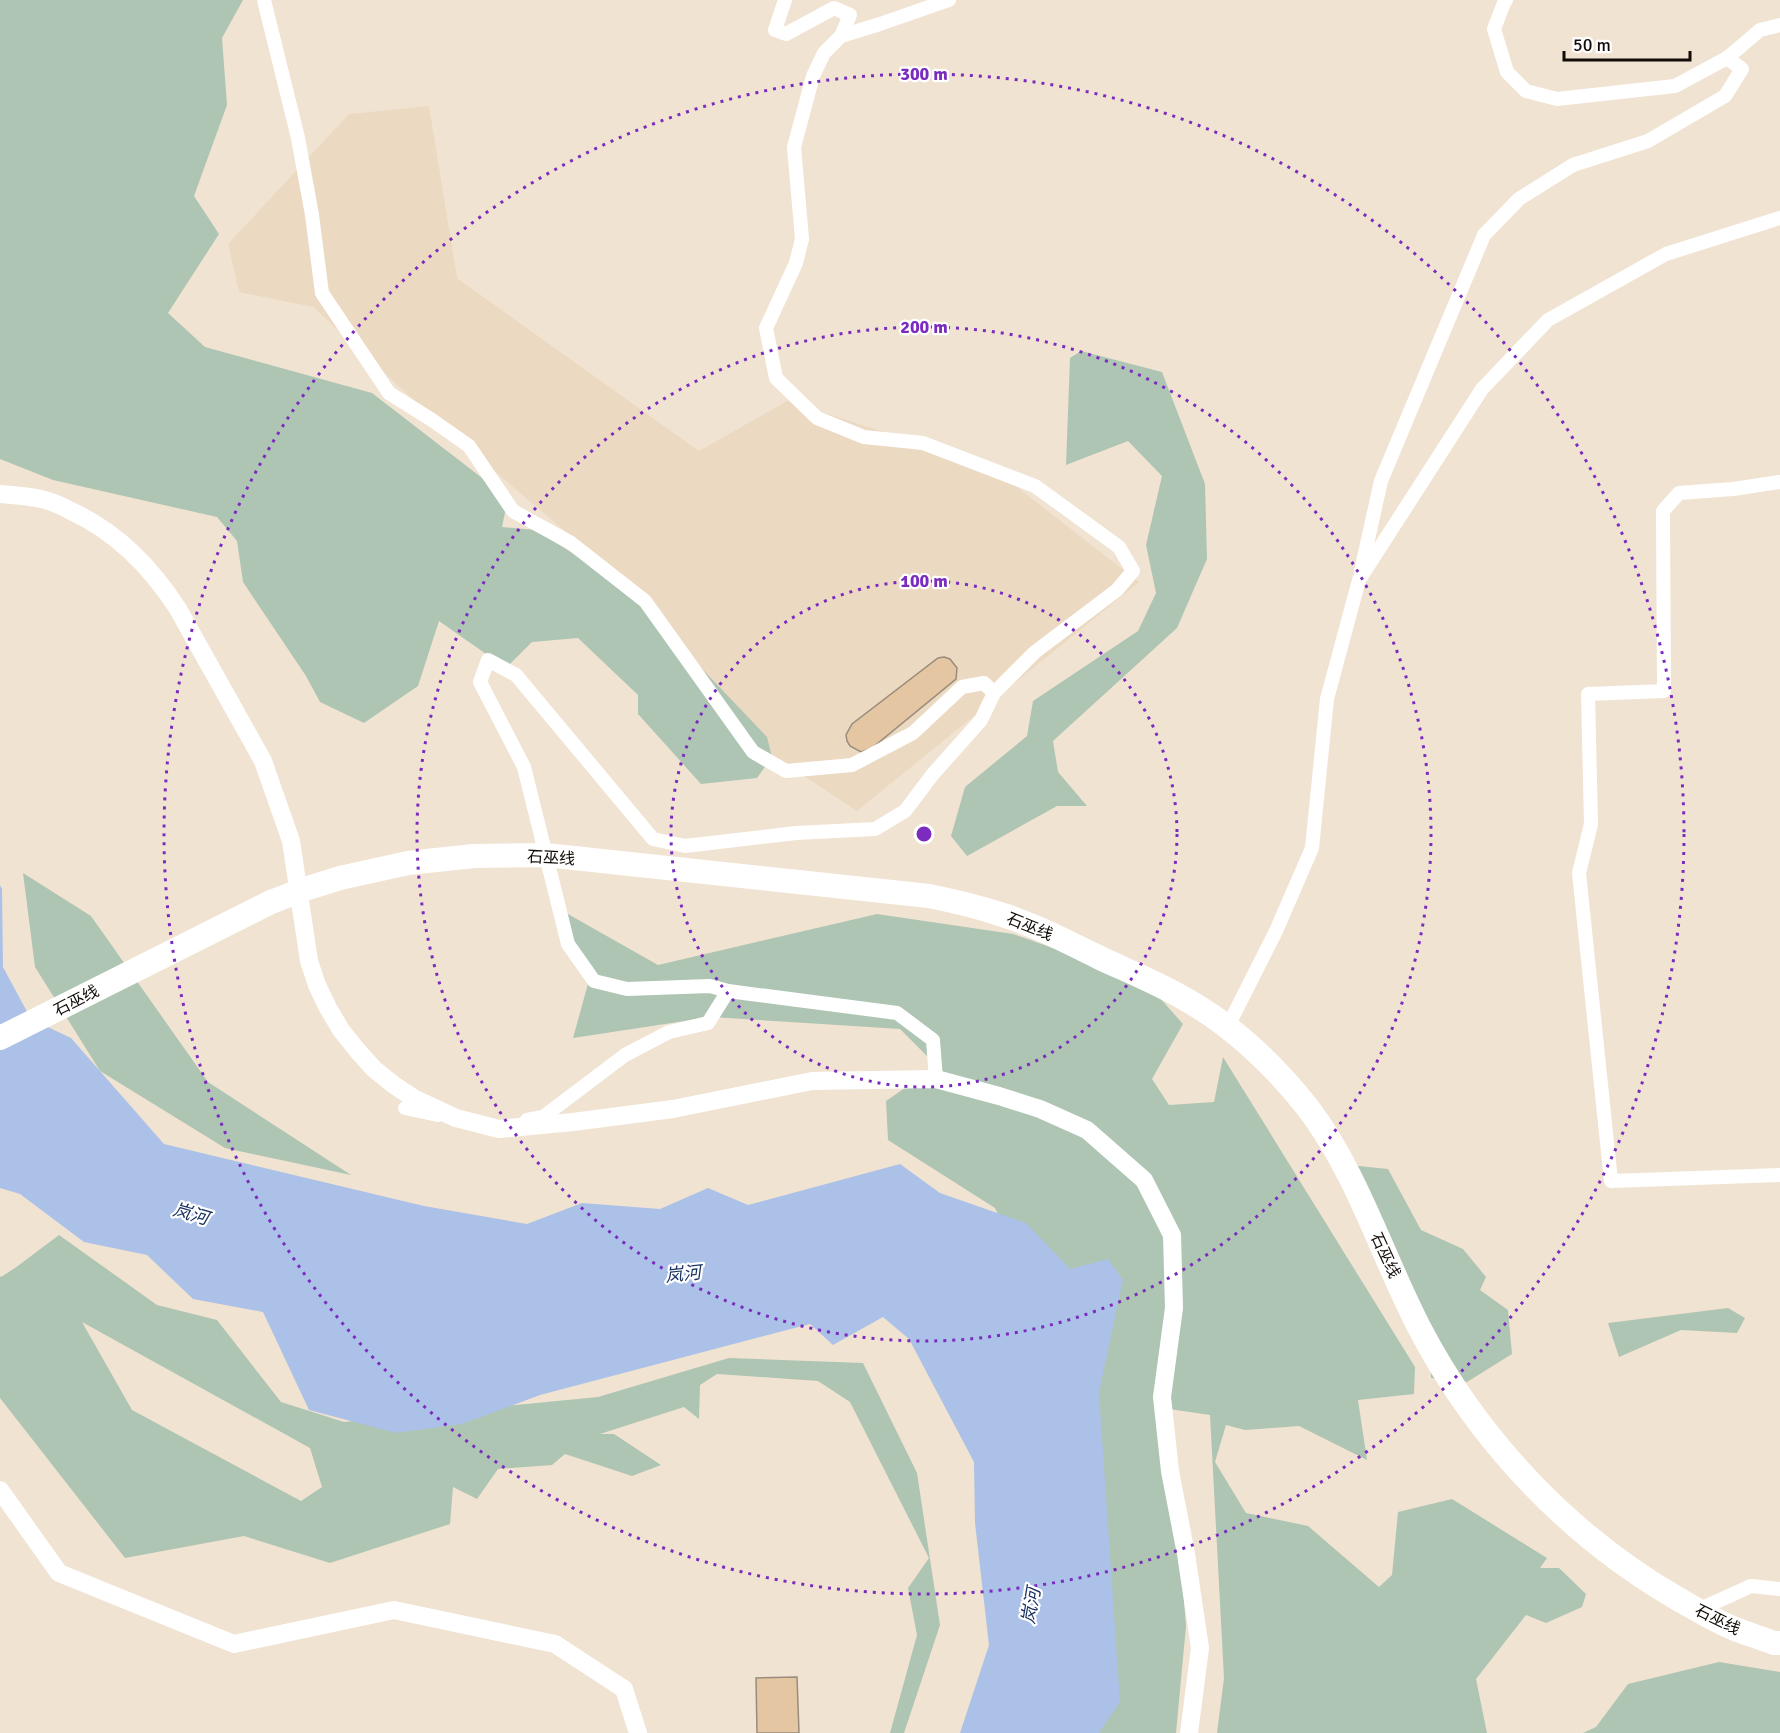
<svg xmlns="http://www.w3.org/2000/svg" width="1780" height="1733" font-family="Signika,'Noto Sans SC',sans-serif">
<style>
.built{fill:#ecd9c1}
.green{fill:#aec5b3;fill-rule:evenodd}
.water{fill:#acc1e7}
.building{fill:#e4c7a2;stroke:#998c7c;stroke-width:1.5}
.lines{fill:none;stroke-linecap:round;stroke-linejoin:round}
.street{stroke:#fff;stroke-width:14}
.secondary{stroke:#fff;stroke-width:18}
.highway{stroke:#fff;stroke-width:24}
.ring{fill:none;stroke:#7b2cbf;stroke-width:3;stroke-dasharray:3 6}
.labels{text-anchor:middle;stroke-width:4.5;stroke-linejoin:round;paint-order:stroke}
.street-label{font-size:16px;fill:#110c07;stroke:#fff}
.water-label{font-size:18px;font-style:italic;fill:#1a3261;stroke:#fff}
.centre{fill:#7b2cbf;stroke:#fff;stroke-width:3}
.ring-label{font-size:18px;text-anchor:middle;font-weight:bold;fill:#7b2cbf;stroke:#fff;stroke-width:4.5;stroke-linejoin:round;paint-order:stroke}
</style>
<rect width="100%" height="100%" fill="#f1e3d2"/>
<polygon class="built" points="429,106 457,278 699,451 787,401 990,466 1139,582 857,811 748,739 636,591 455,438 313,307 239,292 228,244 349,114"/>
<g class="green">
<polygon points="0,0 243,0 222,38 227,105 194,196 219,234 168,313 205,347 372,393 508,498 502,527 536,530 621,584 767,737 772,757 757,778 701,784 638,714 638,695 578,638 532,642 506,668 439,621 418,686 364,723 320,702 306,676 243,582 237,541 217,517 53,480 0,459"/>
<polygon points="1081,351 1162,372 1205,484 1207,559 1177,628 1053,741 1058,772 1087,806 1057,806 967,856 951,836 965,787 1027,736 1033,701 1138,631 1156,593 1146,545 1162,476 1128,441 1066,465 1070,358"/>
<polygon points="23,873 91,916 208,1082 351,1175 225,1148 100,1071 35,967"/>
<polygon points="552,905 658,965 877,914 1013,934 1144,980 1183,1024 1152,1079 1169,1105 1214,1102 1223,1057 1415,1367 1414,1394 1358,1400 1367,1460 1299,1426 1245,1430 1226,1425 1215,1462 1246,1513 1308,1526 1379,1587 1392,1575 1398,1512 1452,1499 1547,1558 1540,1568 1559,1568 1586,1594 1582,1607 1546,1623 1526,1615 1476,1679 1487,1733 1217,1733 1224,1678 1210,1415 1169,1409 1186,1626 1176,1733 1074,1733 1062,1349 995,1208 888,1140 886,1101 937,1066 900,1029 711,1017 573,1038 591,973"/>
<polygon points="1349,1165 1388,1169 1421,1230 1463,1249 1486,1277 1480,1290 1508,1310 1512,1354 1467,1382 1431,1378 1430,1328"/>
<path d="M59,1235L157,1305L217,1320L281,1402L344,1422L598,1397L729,1358L863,1363L917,1473L940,1625L904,1733H890L917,1635L908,1588L929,1558L850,1402L818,1381L717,1374L700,1385L699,1419L684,1407L600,1434H614L661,1465L632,1476L565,1454L552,1465L498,1469L477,1499L453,1487L450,1524L330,1563L244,1536L125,1558L0,1398V1276L1,1277L15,1268ZM82,1322L310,1448L322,1487L301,1501L132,1410Z"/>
<polygon points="1728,1308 1745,1318 1737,1333 1681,1330 1619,1357 1608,1323"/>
<polygon points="1719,1662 1780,1672 1780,1733 1583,1733 1596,1727 1628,1684"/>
</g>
<polygon class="water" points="0,885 2,889 3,967 31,1019 71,1038 164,1144 424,1206 527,1224 582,1203 660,1209 708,1188 748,1205 900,1164 940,1193 1026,1223 1070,1269 1108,1259 1123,1280 1099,1392 1120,1702 1099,1733 960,1733 989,1645 975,1523 974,1462 909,1339 883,1317 833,1345 810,1324 540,1395 462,1424 396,1433 309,1410 263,1312 193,1299 147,1255 84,1242 20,1194 0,1188"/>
<g class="building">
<polygon points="944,657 950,659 957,668 956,679 872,748 861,752 850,746 847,741 846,735 852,724 938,658"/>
<polygon points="797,1677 799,1733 757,1733 756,1678"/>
</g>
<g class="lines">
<g class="street">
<polyline points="264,0 298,138 312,215 322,293 389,393 432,420 469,446 513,511 571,543 645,601 753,752 786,771 852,765 913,733 962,687 984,683 994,693 981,720 933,774 905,811 875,829 796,833 685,846 653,839 516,675 488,660 480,682 524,767 568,944 594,981 627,989 710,986 728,991 897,1013 933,1040 936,1079"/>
<polyline points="785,0 775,30 786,34 834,8 850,15 841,36 824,53 813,76 794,147 802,239 796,263 766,328 776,378 817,418 864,437 923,443 1035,486 1119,547 1133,571 1117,590 1035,652 994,693"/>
<polyline points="1506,0 1504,3 1494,29 1507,72 1526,91 1557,99 1675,86 1727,58 1760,30 1780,25"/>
<polyline points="841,36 880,24 949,0"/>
<polyline points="1780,482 1733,489 1679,493 1663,511 1664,691 1588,694 1591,824 1579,873 1611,1181 1780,1175"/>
<polyline points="1361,571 1381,481 1484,235 1519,199 1573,165 1648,141 1725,96 1742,69 1727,58"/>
<polyline points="1227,1028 1276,931 1312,848 1327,699 1359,580 1482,389 1548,320 1666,254 1780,218"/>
<polyline points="405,1108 438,1115"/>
<polyline points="527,1120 543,1117 625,1055 669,1032 708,1023 728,991"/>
<polyline points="1698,1610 1751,1586 1780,1589"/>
</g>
<g class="secondary">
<path d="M0,494C13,495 28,496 41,499C51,501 62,506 71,511C117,532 151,567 178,609L263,761L291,841L309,961L317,985L328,1008L341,1030L357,1050L374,1069L394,1085L415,1099L456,1118L499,1129L573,1122L673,1109L812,1081L936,1079L999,1096L1040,1109L1087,1130L1144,1180L1172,1235L1174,1308L1162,1397L1170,1471L1186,1554L1200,1648L1189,1733"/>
<polyline points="0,1490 59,1573 234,1644 394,1610 555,1644 624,1689 638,1733"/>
</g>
<path class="highway" d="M0,1038L271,902L305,889L340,878L408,863L474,856L546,855L929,896C954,901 979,907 1003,915C1037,926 1068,942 1100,958C1128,971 1158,983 1185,999C1232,1025 1275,1066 1308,1108C1358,1174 1382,1256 1420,1329C1478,1440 1569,1536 1678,1599C1696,1609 1715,1621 1735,1629C1748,1634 1761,1638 1774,1643H1780"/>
</g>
<g class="ring">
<circle cx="924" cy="834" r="253"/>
<circle cx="924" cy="834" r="507"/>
<circle cx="924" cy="834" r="760"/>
</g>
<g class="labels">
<g class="street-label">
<text transform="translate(551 857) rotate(3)" y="6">石巫线</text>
<text transform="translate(1030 926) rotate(22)" y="6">石巫线</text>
<text transform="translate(76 1000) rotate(-27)" y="6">石巫线</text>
<text transform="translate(1386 1255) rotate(65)" y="6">石巫线</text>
<text transform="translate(1718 1619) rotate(26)" y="6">石巫线</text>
</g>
<g class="water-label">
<text transform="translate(191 1214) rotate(16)" y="6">岚河</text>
<text transform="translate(683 1274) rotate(-6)" y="6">岚河</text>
<text transform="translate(1031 1606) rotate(-80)" y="6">岚河</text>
</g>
</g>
<circle cx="924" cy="834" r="9" class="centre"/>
<g class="ring-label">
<text x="924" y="80">300 m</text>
<text x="924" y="333">200 m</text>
<text x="924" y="587">100 m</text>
</g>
<path d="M1564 51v9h126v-9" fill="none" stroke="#110c07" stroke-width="3"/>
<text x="1573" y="51" font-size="18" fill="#110c07" stroke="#ffffff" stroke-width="4.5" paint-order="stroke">50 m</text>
</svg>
